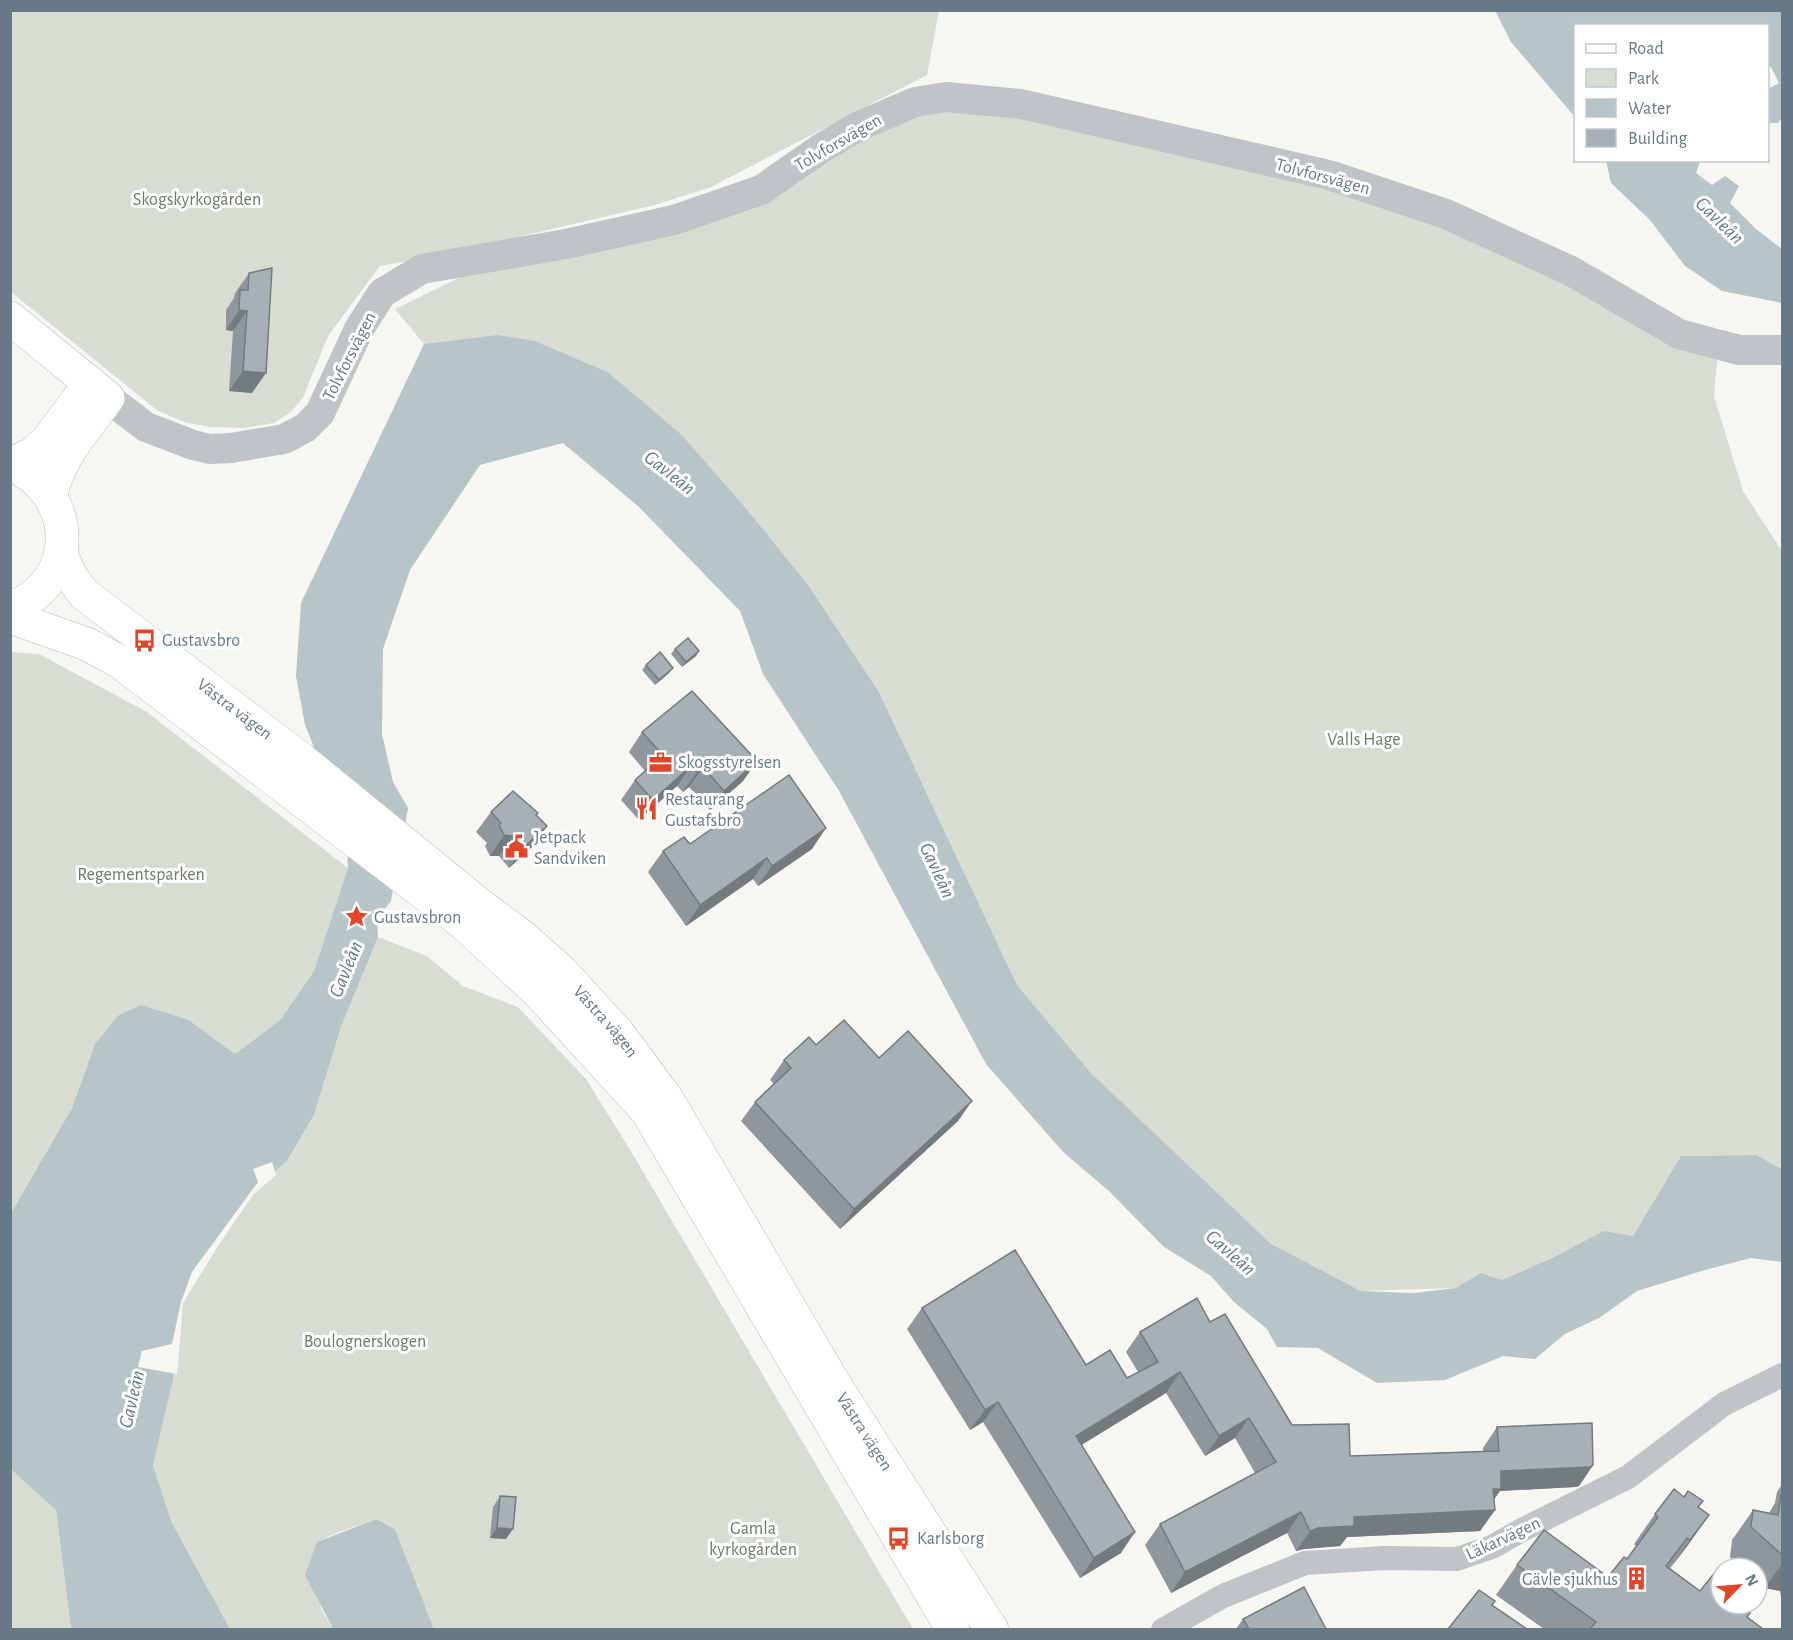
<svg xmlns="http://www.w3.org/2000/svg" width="1793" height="1640" font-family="'Alegreya Sans',sans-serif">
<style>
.green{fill:#d8ddd4}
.water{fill:#b8c5c8}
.pier{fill:#f7f6f3}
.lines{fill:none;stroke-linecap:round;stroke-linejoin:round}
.secondary-casing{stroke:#b4babe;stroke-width:34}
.minor{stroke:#c0c4c7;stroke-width:24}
.tertiary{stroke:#c0c4c7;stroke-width:30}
.secondary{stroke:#fff;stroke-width:33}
.wall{fill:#8f979c}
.shaded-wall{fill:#747b7f}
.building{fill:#a6b0b5;stroke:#747b7f;stroke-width:1.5}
.labels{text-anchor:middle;stroke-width:6;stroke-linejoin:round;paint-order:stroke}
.street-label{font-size:18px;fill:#667984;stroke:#fff}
.park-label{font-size:18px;fill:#6b7b65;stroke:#fff}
.poi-label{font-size:18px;fill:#667984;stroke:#fff;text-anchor:start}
.water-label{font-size:20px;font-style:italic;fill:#627b80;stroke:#fff}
</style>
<rect width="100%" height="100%" fill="#f7f6f3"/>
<g class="green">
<polygon points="10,11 939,11 927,75 711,187 655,205 436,256 380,266 328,336 303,398 291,412 274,423 244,428 211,427 187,423 158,411 11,292"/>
<polygon points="946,97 1329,175 1718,352 1714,396 1743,491 1782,551 1782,1169 1756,1155 1681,1156 1633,1236 1604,1232 1554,1257 1502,1280 1481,1273 1455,1288 1361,1291 1270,1244 1091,1073 1017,985 879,692 809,586 745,507 682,435 608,372 535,341 424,344 395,309 508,254 673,220"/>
<polygon points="11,652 39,654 147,712 348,868 314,971 280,1020 235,1054 189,1020 95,1044 72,1108 11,1213"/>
<polygon points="378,937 427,956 463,986 518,1007 586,1079 629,1148 913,1629 434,1629 395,1529 376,1519 339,1532 317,1542 321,1609 333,1629 230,1629 172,1523 153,1465 173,1380 181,1302 251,1193 287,1161 314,1115 341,1027"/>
<polygon points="10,1465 56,1510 71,1629 11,1629"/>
</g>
<g class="water">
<polygon points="1495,11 1782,11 1782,118 1778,123 1768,123 1768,89 1779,83 1771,67 1768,67 1768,26 1576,26 1575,117 1511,42"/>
<polygon points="1606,161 1700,161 1696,173 1712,185 1725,176 1739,186 1730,203 1756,229 1782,249 1782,303 1722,291 1685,266 1650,220 1611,183"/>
<polygon points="498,335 535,341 608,372 682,435 745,507 809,586 879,692 1017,985 1091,1073 1271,1244 1361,1291 1414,1293 1455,1288 1481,1273 1502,1280 1554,1257 1604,1231 1633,1236 1681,1156 1756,1155 1782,1169 1782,1262 1751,1258 1705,1270 1637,1291 1599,1318 1565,1334 1535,1359 1503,1356 1445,1380 1377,1383 1318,1348 1277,1347 1267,1329 1234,1302 1211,1276 1164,1247 1109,1191 1064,1153 986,1064 839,791 763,674 740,611 639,507 563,443 480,465 410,570 383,649 382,734 393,782 408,808 391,901 377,918 378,937 341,1027 314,1115 287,1161 250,1193 181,1302 173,1380 153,1465 172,1523 230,1629 71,1629 56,1510 11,1469 11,1213 72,1108 95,1044 119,1015 141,1005 189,1020 235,1054 280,1020 314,971 348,868 346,826 305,725 296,676 301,603 424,344"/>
<polygon points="376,1519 395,1529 434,1629 333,1629 305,1575 317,1542"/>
</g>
<polygon class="pier" points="272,1162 276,1175 253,1195 218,1246 183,1303 177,1374 138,1367 142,1351 172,1344 181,1302 192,1272 258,1182 253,1169"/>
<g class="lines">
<defs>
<g id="secondary">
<path d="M10,318L108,398C84,432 60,454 51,495"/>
<path d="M10,464C78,492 81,583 10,608"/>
<polyline points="12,464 32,454 47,441 90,383"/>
<path id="s1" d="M61,554L70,575L84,594L301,759L480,905L523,937L563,973L618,1033L667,1099L835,1385L992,1630"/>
<polyline points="10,617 87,644 120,662 463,923 538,992 647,1111 953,1630"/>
</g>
</defs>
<use href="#secondary" class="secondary-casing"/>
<polyline class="minor" points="1163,1630 1223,1596 1305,1563 1384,1558 1457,1559 1492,1547 1522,1530 1628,1477 1724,1404 1782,1375"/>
<polyline class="tertiary" points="108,398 146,427 193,445 210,449 231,448 284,439 305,428 320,413 359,329 382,293 422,269 566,244 674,220 761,190 820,149 857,127 915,102 946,97 1021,104 1329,175 1446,214 1571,271 1679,334 1739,350 1782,350"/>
<use href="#secondary" class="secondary"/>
</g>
<g class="wall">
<polygon points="249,273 252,393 229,391 233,331 226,330 226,310 234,298 235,293"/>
<polygon points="675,649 696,656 682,667 671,654"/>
<polygon points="646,665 669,673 655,685 642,670"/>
<polygon points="642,732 757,761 743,781 710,810 689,787 683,792 677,786 639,820 621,800 635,780 645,771 629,752"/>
<polygon points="491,812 537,816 547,826 532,847 509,868 499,856 490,856 485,846 487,843 476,832"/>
<polygon points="690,844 812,849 758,886 753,879 686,926 648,872 663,851"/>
<polygon points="816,1045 879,1058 958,1121 840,1229 741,1121 755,1102 774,1084 770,1080 784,1060"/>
<polygon points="922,1308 1086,1365 1127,1378 1138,1372 1126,1352 1140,1332 1210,1322 1292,1425 1350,1456 1483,1451 1483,1448 1497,1427 1593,1465 1579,1486 1575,1487 1500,1491 1494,1499 1495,1510 1480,1531 1347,1537 1340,1546 1304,1549 1296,1551 1287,1533 1171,1593 1145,1545 1160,1524 1255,1473 1235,1438 1205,1456 1166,1393 1081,1445 1121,1553 1080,1578 983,1422 970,1430 907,1329"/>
<polygon points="1782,1484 1782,1598 1781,1597 1780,1591 1765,1588 1757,1581 1757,1568 1742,1568 1730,1557 1732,1540 1753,1510 1769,1513 1775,1503 1777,1492"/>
<polygon points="500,1496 506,1539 490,1538 493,1507"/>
<polygon points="1684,1497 1703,1501 1698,1507 1709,1515 1688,1545 1670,1568 1700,1591 1721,1604 1747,1617 1763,1629 1544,1629 1496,1595 1517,1565 1608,1577 1627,1559 1636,1546 1634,1544 1655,1514"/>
<polygon points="1243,1619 1326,1629 1236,1629"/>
</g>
<g class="shaded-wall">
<polygon points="239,310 247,311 233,331 226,330"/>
<polygon points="243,371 266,373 252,393 229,391"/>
<polygon points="699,651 696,656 682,667 686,662"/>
<polygon points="673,668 669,673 655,685 659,680"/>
<polygon points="757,761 743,781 710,810 724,791"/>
<polygon points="691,766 677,786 639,820 653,800"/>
<polygon points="703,767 689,787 683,792 697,772"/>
<polygon points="547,826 532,847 509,868 524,847"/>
<polygon points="826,828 812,849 758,886 772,866"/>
<polygon points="504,835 513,836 499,856 490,856"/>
<polygon points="767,858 753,879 686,926 700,905"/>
<polygon points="972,1101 958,1121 840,1229 854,1209"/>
<polygon points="1180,1372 1166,1393 1062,1457 1076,1436"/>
<polygon points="998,1402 983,1422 970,1430 985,1410"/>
<polygon points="1249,1418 1235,1438 1205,1456 1219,1436"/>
<polygon points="1593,1465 1579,1486 1575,1487 1500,1491 1487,1509 1501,1471"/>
<polygon points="1495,1510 1480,1531 1347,1537 1340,1546 1304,1549 1296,1551 1310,1531 1354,1517"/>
<polygon points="1301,1512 1287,1533 1171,1593 1185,1572"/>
<polygon points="1709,1515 1688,1545 1669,1570 1690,1540"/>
<polygon points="497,1528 513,1529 506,1539 490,1538"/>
<polygon points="1135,1532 1121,1553 1080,1578 1094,1558"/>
<polygon points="1782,1564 1782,1588 1780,1591 1765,1588"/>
</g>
<g class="building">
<polygon points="272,268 266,373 243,371 247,311 239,310 240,290 248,290 249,273"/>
<polygon points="688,638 699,651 686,662 675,649"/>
<polygon points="660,652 673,668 659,680 646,665"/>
<polygon points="692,691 757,761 724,791 703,767 697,772 691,766 653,800 635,780 663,755 642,732"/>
<polygon points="789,775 826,828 772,866 767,858 700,905 663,851 684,837 690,844"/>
<polygon points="513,791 538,813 536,815 547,826 524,847 513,836 504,835 499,825 501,823 491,812"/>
<polygon points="844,1020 879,1058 908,1031 972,1101 854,1209 755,1102 791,1068 784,1060 809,1037 816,1045"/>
<polygon points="1015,1250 1086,1365 1110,1350 1127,1378 1158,1362 1140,1332 1197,1298 1210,1322 1225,1314 1292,1425 1349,1424 1350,1456 1499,1451 1497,1427 1592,1423 1593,1465 1590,1467 1501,1471 1501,1489 1493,1489 1495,1510 1354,1517 1354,1526 1318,1528 1310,1531 1301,1512 1185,1572 1160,1524 1276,1462 1249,1418 1219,1436 1180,1372 1076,1436 1135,1532 1094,1558 998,1402 985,1410 922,1308"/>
<polygon points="1674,1489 1684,1497 1688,1491 1703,1501 1698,1507 1709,1515 1690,1540 1687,1538 1666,1566 1700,1591 1716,1571 1721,1574 1721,1604 1738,1604 1750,1613 1747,1617 1763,1629 1590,1629 1596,1622 1517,1565 1544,1530 1608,1577 1624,1557 1627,1559 1658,1517 1655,1514"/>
<polygon points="1782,1494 1782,1555 1751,1527 1753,1510 1778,1515 1781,1495"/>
<polygon points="500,1496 516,1497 513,1529 497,1528"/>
<polygon points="1304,1587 1326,1629 1249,1629 1243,1619"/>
<polygon points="1479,1590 1495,1601 1492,1605 1527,1629 1448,1629"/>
</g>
<defs>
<symbol id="bus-bare" viewBox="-9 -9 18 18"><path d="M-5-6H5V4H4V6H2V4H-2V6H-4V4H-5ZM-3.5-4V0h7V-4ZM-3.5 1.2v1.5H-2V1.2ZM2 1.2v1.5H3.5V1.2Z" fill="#e24628" stroke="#fff" stroke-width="2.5" paint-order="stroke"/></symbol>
<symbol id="office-bare" viewBox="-9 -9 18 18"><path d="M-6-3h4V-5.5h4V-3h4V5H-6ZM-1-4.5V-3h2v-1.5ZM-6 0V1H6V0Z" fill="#e24628" stroke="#fff" stroke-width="2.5" paint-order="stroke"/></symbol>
<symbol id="restaurant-bare" viewBox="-9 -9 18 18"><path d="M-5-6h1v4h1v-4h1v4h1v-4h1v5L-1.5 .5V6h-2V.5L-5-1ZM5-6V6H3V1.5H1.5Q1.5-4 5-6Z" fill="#e24628" stroke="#fff" stroke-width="2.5" paint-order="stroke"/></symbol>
<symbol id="civic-bare" viewBox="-9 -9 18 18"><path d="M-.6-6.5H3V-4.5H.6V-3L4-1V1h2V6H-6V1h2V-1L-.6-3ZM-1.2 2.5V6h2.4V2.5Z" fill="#e24628" stroke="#fff" stroke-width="2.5" paint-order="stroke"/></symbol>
<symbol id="sight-bare" viewBox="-9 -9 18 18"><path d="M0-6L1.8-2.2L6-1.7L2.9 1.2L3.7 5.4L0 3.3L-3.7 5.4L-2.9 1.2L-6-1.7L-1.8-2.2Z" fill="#e24628" stroke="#fff" stroke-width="2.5" paint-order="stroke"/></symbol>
<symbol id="building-bare" viewBox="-9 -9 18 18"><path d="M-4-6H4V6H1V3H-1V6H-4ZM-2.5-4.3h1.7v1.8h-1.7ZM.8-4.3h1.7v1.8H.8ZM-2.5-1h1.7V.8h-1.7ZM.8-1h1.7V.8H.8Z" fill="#e24628" stroke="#fff" stroke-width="2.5" paint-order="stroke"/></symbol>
</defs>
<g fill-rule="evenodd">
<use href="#bus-bare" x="128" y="624" width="33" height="33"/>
<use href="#office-bare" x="644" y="746" width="33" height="33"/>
<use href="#restaurant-bare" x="630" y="792" width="33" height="33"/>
<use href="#civic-bare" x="500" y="830" width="33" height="33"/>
<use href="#sight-bare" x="340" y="900" width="33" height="33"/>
<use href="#bus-bare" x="882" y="1522" width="33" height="33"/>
<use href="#building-bare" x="1620" y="1562" width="33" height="33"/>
</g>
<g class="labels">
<g class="street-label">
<text transform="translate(838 142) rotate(-30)" y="6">Tolvforsvägen</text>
<text transform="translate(1323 176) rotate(15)" y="6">Tolvforsvägen</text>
<text transform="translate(349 356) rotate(-63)" y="6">Tolvforsvägen</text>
<text dy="6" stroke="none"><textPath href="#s1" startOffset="236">Västra vägen</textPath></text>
<text dy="6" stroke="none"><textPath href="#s1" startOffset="722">Västra vägen</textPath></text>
<text dy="6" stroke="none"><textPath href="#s1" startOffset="1208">Västra vägen</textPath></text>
<text transform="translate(1503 1538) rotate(-25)" y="6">Läkarvägen</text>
</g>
<g class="park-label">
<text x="197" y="205">Skogskyrkogården</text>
<text x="1364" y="745">Valls Hage</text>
<text x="141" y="880">Regementsparken</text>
<text x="365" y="1347">Boulognerskogen</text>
<text x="753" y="1534">Gamla<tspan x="753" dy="21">kyrkogården</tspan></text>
</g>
<g class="poi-label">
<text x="162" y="646">Gustavsbro</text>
<text x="678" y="768">Skogsstyrelsen</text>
<text x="665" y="805">Restaurang<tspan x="665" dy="21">Gustafsbro</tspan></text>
<text x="534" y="843">Jetpack<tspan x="534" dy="21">Sandviken</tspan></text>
<text x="374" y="923">Gustavsbron</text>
<text x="917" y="1544">Karlsborg</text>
<text x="1618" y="1585" text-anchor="end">Gävle sjukhus</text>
</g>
<g class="water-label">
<text transform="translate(1720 220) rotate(44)" y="7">Gavleån</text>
<text transform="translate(670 472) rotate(38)" y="7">Gavleån</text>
<text transform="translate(938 870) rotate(65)" y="7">Gavleån</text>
<text transform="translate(345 969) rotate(-68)" y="7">Gavleån</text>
<text transform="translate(1231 1252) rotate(41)" y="7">Gavleån</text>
<text transform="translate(131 1399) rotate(-77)" y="7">Gavleån</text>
</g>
</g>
<rect width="1793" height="1640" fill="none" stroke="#667984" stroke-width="24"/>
<rect x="1574" y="24" width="195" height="138" fill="#ffffff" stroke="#c2c9ce" stroke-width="1.5"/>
<rect x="1586" y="44" width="30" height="9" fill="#ffffff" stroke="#c2c9ce" stroke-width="1.5"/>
<text x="1628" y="54" font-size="18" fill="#667984">Road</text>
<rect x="1586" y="69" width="30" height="18" fill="#d8ddd4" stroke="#c2c9ce" stroke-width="1.5"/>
<text x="1628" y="84" font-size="18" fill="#667984">Park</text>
<rect x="1586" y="99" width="30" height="18" fill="#b8c5c8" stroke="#c2c9ce" stroke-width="1.5"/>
<text x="1628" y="114" font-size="18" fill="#667984">Water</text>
<rect x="1586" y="129" width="30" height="18" fill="#a6b0b5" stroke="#c2c9ce" stroke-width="1.5"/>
<text x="1628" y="144" font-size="18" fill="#667984">Building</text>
<g transform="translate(1739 1586) rotate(65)"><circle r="28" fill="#ffffff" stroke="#c2c9ce" stroke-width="1.5"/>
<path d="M0-4.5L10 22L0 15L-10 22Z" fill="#e24628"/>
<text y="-9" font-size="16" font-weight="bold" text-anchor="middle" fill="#667984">N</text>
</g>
</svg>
